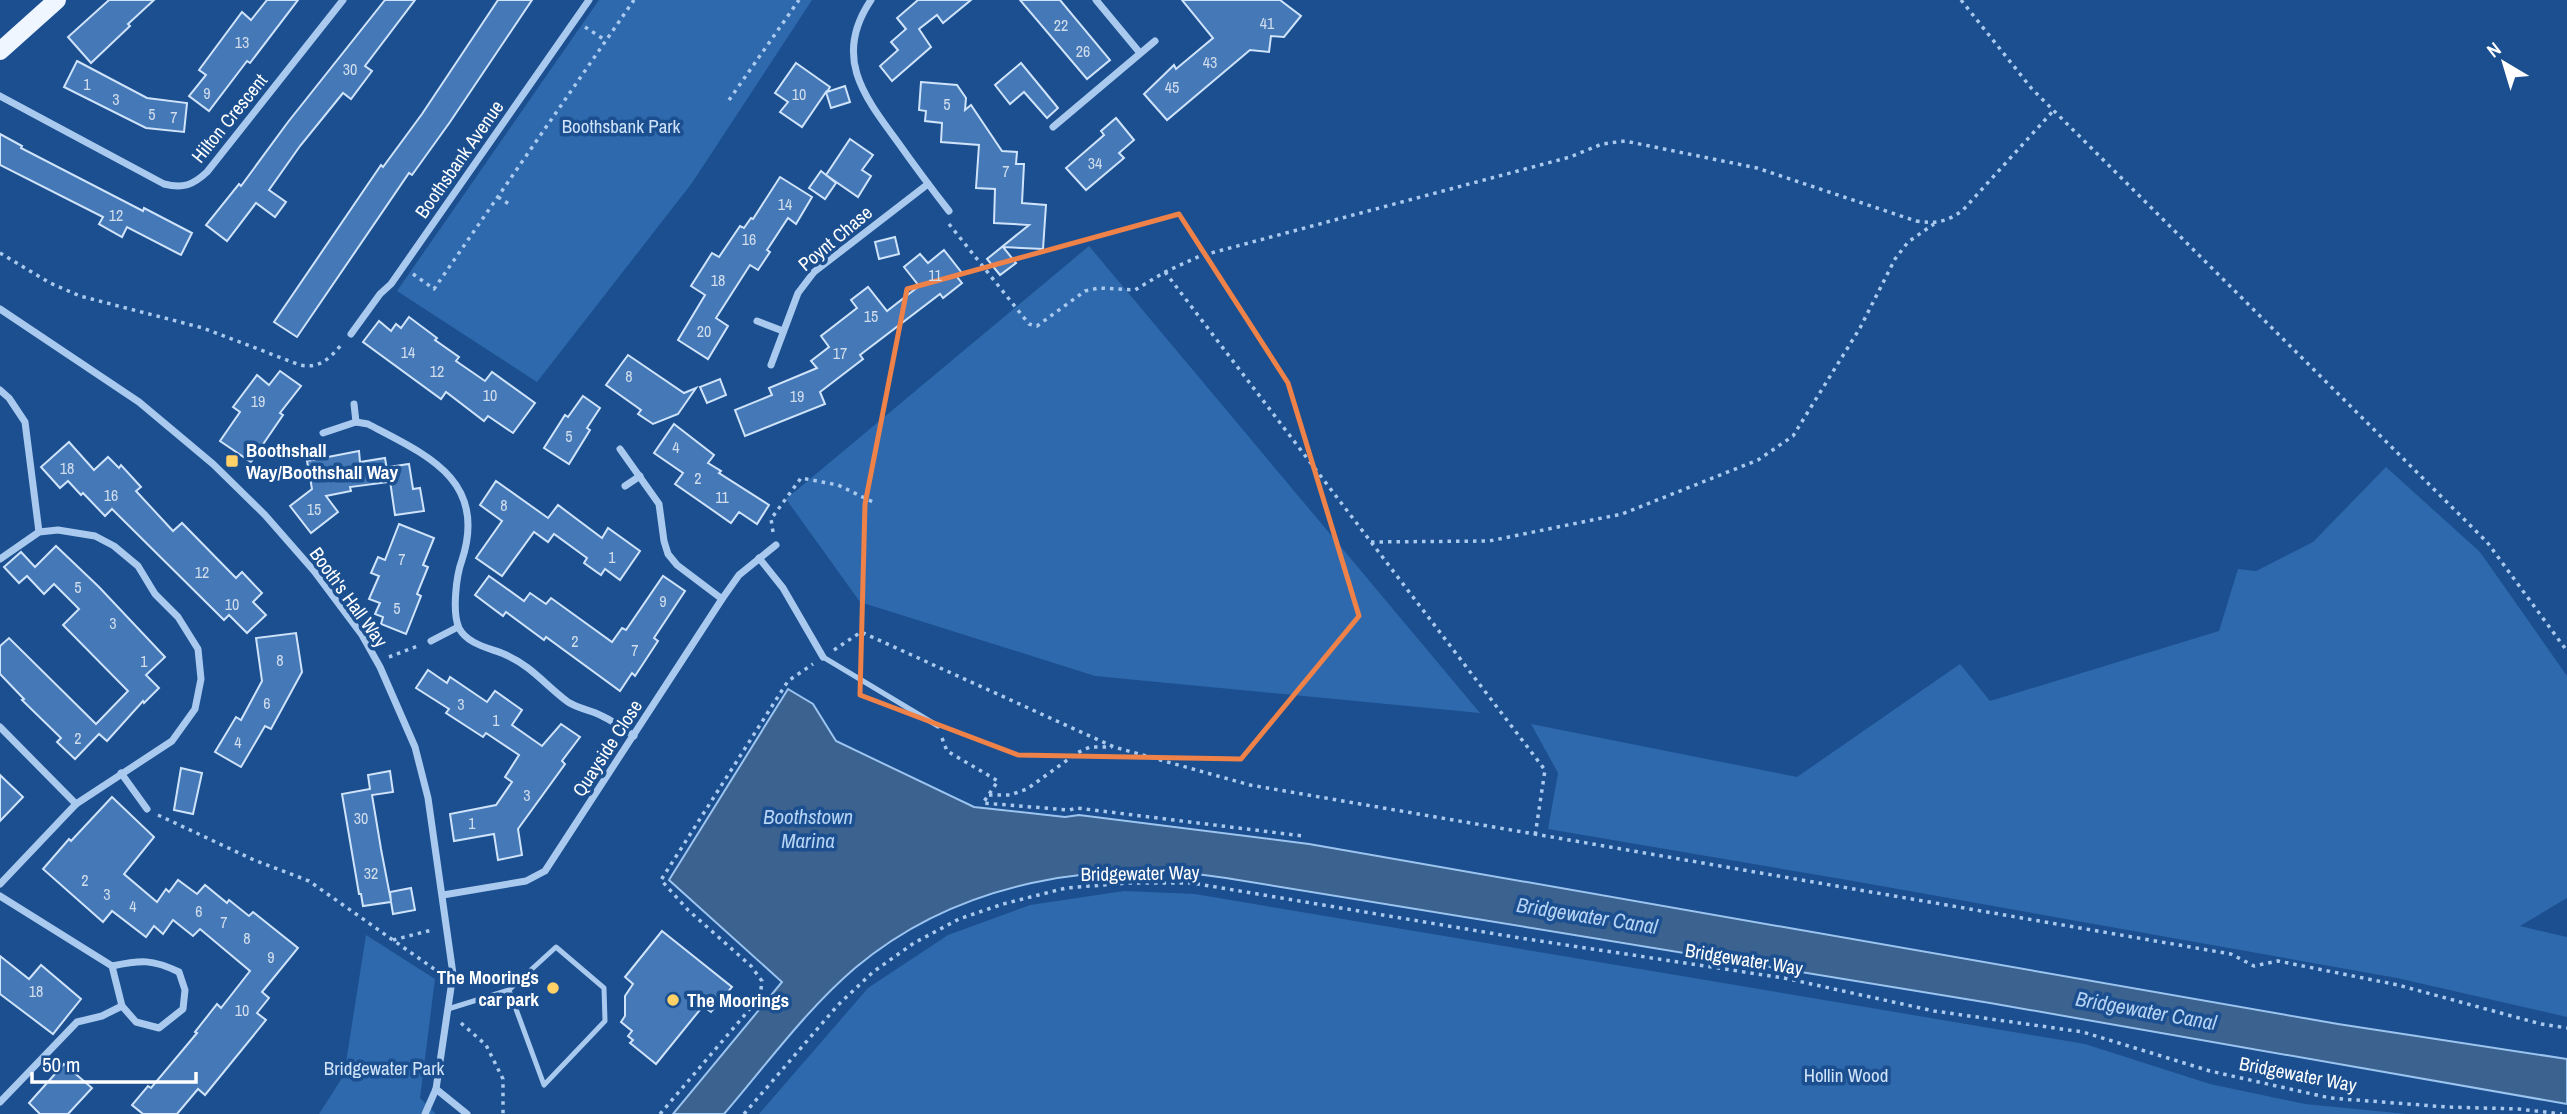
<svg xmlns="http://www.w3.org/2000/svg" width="2567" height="1114" font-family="'Archivo Narrow',sans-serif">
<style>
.green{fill:#2e69ad}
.water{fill:#3c6290;stroke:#9cc4f0;stroke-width:2}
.building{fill:#4478b7;stroke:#cfe3fa;stroke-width:2}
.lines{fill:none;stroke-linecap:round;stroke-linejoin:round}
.path{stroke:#a9c9ee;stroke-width:3.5;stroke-dasharray:3.5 5;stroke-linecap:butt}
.service{stroke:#a9c9ee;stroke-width:5}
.minor{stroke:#a9c9ee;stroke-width:7}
.primary{stroke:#f0f6ff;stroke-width:18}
.marked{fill:none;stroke:#ee8249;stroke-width:5;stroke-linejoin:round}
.poi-dot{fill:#ffd166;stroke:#1b4f8f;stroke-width:2.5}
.labels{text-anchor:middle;stroke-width:7;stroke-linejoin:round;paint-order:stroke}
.number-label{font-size:16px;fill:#d0dded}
.street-label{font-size:19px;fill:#fff;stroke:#1b4f8f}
.park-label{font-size:19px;fill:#cfe3fa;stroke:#1b4f8f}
.poi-label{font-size:19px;font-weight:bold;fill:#fff;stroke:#1b4f8f;text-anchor:start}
.water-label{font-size:21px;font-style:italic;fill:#b5d3f5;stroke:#1b4f8f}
</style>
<rect width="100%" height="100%" fill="#1b4f8f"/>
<g class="green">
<polygon points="599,0 812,0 692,183 537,382 397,291"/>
<polygon points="1089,246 1480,713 1095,676 860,602 786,499"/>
<polygon points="2386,467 2480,552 2567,676 2567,898 2520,926 2567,937 2567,1017 2397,978 1853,881 1548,829 1558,773 1531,724 1797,777 1960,664 1990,701 2219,631 2238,569 2256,571 2313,542"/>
<polygon points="1124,891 1195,894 2085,1044 2210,1084 2305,1104 2407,1114 759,1114 868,988 948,935 1030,905"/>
<polygon points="366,935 435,979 420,1098 436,1114 319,1114 344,1075"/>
</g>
<path class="water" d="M788,689L813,704L836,741L974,807L1065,817L1079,815L1309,844L2338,1024L2567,1059V1104L1990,1003L1226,878C1097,858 957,882 855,968C806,1010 766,1065 724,1114H673L782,982L669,880Z"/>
<g class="building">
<polygon points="109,0 154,0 128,24 130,26 91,63 68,37"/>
<polygon points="267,0 298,0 250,63 247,61 209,111 189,96 206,75 199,70 242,12 251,20"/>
<polygon points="385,0 415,0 365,66 372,71 351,99 343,93 300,146 269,190 286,202 275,217 256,203 227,241 206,225 239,184 241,186 288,122"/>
<polygon points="498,0 532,0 450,122 412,175 409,173 297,337 274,322 381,165 383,167 422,114"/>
<polygon points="918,0 971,0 943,23 937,15 919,29 931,47 892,81 880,66 898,50 891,42 906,29 897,18"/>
<polygon points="1020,0 1060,0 1110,60 1087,79"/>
<polygon points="1182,0 1280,0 1301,16 1284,37 1271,36 1269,52 1250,50 1167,120 1144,94 1174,65 1176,69 1213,38"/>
<polygon points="77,61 147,98 187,103 184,132 146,128 64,87"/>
<polygon points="796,63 830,87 827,92 845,86 850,102 831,108 826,92 802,127 780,112 788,102 775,93"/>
<polygon points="1021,63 1058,108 1047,118 1024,92 1010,104 995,85"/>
<polygon points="921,82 957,85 966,98 965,110 971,105 1002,151 1017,152 1016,164 1024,164 1022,203 1046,205 1043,249 1003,247 1016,263 1000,275 987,259 1029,225 994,223 995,189 976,188 979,145 941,142 942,123 925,121 926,111 919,110"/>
<polygon points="1116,118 1134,140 1119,153 1124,158 1086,190 1066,168 1104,135 1101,131"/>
<polygon points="0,134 22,146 21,148 143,211 144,208 192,233 181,255 127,227 122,237 99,224 103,217 0,165"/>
<polygon points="850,139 873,155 862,170 871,176 858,197 826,175"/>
<polygon points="821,171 836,183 825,199 809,188"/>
<polygon points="780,177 812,197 796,224 788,218 767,250 770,252 758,270 750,265 716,318 728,326 708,359 678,340 705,295 691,286 712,253 719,257 740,226 744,228 751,218 753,219"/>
<polygon points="895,237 899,254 879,259 875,242"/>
<polygon points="944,250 962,273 957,277 962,283 943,298 940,294 860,355 863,359 820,392 825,404 745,436 735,410 772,395 769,388 817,368 811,361 829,347 821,336 857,308 851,300 868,287 887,311 919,286 904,267 920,254 928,263"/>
<polygon points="409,317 437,338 435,340 459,357 456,361 485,381 492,372 535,403 513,433 488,416 484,421 446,392 441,399 363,342 379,321 391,331 396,324 401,328"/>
<polygon points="628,355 684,393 696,388 678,414 653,424 638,414 641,410 606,385"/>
<polygon points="280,371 301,386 280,413 283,415 251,462 220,441 240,412 233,407 257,375 269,385"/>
<polygon points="720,379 726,395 707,403 700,387"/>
<polygon points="583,396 600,408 587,428 590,430 569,464 544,448 565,415 568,417"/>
<polygon points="674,424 714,455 708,463 721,471 719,473 769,505 757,524 739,512 731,523 675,484 683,473 654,453"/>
<polygon points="69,442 94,470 108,457 119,468 121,465 141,487 136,491 173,531 182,523 236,578 242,572 262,593 253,602 266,615 247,633 229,615 224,620 112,509 105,516 83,493 81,495 68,481 60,488 41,467"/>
<polygon points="359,451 360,462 385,458 389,482 350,487 351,491 326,496 338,512 311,533 290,506 312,489 307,461"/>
<polygon points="409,464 413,489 420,488 424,511 395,515 388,467"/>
<polygon points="496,481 548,518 558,505 602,538 608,528 640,551 620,580 605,569 601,575 584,563 587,558 554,534 548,542 534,532 502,576 476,558 502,521 480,505"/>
<polygon points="399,524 434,538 423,565 428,567 417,594 421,596 406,634 381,624 383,617 375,614 380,603 369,599 379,576 371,573 378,557 385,560"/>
<polygon points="56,546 99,587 165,657 146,675 159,688 144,703 143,701 107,741 99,734 75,759 57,742 61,738 22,700 24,699 0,674 0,646 9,638 96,724 128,691 63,625 79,609 54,584 44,594 27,576 19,583 4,567 21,552 35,567"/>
<polygon points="489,576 524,601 530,593 546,604 551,598 612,642 622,628 626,630 663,576 685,591 654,638 658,641 635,676 632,673 620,691 546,637 544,640 506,612 503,616 475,595"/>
<polygon points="296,633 302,672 271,729 265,726 241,767 215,752 236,717 241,720 262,681 256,638"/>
<polygon points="428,670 447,683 450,677 487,702 495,691 522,710 512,725 542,746 561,724 580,737 562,761 565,764 518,829 522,855 498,860 494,834 454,841 450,814 496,805 512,782 505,777 519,755 486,733 483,737 446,713 449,709 416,688"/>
<polygon points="181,768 202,773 193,814 174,810"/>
<polygon points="390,771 393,792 372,795 381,849 391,901 390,892 411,888 415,910 393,914 391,902 363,906 361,894 359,894 342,794 370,789 368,775"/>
<polygon points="0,775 23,797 0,821"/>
<polygon points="112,797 154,837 124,874 157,902 166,889 169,892 178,880 197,894 205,885 227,903 229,900 249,916 253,912 298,948 262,992 269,998 257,1013 266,1020 205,1095 198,1089 177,1114 143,1114 132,1105 148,1086 151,1088 197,1033 195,1032 217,1004 221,1008 250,971 200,929 193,936 173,920 163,934 154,926 146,937 112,911 103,922 43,869 69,839 71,841"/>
<polygon points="662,931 732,987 711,1012 703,1006 656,1064 630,1043 633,1040 628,1036 632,1031 621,1022 625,1016 625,996 633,984 625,977"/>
<polygon points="0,956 29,979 41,965 81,999 53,1034 0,994"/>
<polygon points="64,1064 92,1088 68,1114 40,1114 29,1103"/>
</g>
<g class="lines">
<g class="path">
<polyline points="1961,0 2032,89 2487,542 2567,651"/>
<polyline points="585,27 605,40"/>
<polyline points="729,100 799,0"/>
<polyline points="498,197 509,204"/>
<path d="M949,224L1029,324L1037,326L1085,291L1099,288L1135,290L1165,272L1200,256L1570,157L1602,144L1625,141L1757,168L1916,221C1936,224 1947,222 1963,210L2054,110"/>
<path d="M0,253L50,283L80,296L203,328L300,365C320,369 330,358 342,344"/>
<polyline points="1165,272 1545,770 1535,836"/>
<polyline points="413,274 434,289 634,0"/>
<polyline points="773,532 771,519 801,478 838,485 875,503"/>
<polyline points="1371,542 1489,541 1622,514 1758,460 1793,436 1860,328 1895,259 1908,242 1934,224"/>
<polyline points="834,650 861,632 1114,747 1250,785 2231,954 2254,966 2278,961 2398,985 2541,1024 2567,1028"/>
<polyline points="389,657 418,646"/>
<polyline points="942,738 947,751 998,781 983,803 1069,810 1077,808 1303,836"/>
<polyline points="989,795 1010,795 1027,789 1077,753 1090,747 1112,747"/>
<polyline points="158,815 254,860 309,881 437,971"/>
<polyline points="393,940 432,930"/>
<polyline points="461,1023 486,1045 503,1079 503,1114"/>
<polyline points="660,1114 760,997 762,981 751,966 688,910 661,880 788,681 813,664"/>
<polyline points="744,1114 838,1005 873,972 914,943 959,919 1003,904 1066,888 1128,883 1192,883 1520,938 1784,978 1934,1011 2083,1032 2210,1071 2330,1098 2447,1107 2518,1109 2562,1114"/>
</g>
<g class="service">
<polyline points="823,657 938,726"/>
<polyline points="448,1009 509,990 556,947 604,988 605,1021 544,1085 509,990"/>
</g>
<g class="minor">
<path d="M871,0C833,56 863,95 897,141C914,165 931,188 949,211"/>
<polyline points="1096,0 1140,53"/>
<path d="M0,96L164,184C183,189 193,185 207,172L343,0"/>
<polyline points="1053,127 1155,41"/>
<polyline points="0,309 139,402 213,464 265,515 314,571 362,635 380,667 415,747 428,798 453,974 436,1089 425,1114"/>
<polyline points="757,321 783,331"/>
<polyline points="351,334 380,294 391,284 589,0"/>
<polyline points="771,365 798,293 814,272 928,184"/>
<polyline points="0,390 9,398 25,422 39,532"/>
<polyline points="354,404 356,422"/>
<path d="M323,433L356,422L368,424C427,455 488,480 462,560C456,576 452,613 459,628C467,644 489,648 504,654C532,666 545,685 568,702C579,709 591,710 602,716C613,721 624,729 634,736"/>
<polyline points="620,449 659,504 664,541 668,554 677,565 722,599"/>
<polyline points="625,486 640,476"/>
<polyline points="759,558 783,588 823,657"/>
<polyline points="0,559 39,532 58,530 95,536 114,546 138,566 155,594 178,617 198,649 201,679 195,709 172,741 76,804 0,884"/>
<polyline points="431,641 458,627"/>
<polyline points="0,727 76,804"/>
<polyline points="121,773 147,809"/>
<polyline points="443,895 526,881 545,871 722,599 739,575 776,545"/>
<path d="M0,896L112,966C141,960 152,959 179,972L185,990L183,1009L159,1028L136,1022L122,1006L112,966"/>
<polyline points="436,1089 467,1114"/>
<polyline points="0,1102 77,1022 102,1016 122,1006"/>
</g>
<polyline class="primary" points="0,51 57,0"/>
</g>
<path class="marked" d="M1179,214L1288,383L1359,616L1241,759L1018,755L860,695L865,504L907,289Z"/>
<g class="poi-dot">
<rect x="225" y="454" width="14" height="14" rx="3.5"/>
<circle cx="553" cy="988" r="7"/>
<circle cx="673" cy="1000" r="7"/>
</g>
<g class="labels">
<g class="number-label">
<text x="1267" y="29">41</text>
<text x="1061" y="31">22</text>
<text x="242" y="48">13</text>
<text x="1083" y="57">26</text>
<text x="1210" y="68">43</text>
<text x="350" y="75">30</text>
<text x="87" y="90">1</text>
<text x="1172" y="93">45</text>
<text x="207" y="99">9</text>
<text x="799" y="100">10</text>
<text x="116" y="105">3</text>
<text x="947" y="110">5</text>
<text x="152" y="120">5</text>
<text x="174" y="123">7</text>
<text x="1095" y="169">34</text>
<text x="1006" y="177">7</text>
<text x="785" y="210">14</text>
<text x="116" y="221">12</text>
<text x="749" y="245">16</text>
<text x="935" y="281">11</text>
<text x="718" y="286">18</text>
<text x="871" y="322">15</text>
<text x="704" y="337">20</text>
<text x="408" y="358">14</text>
<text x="840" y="359">17</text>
<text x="437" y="377">12</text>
<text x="629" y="382">8</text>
<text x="490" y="401">10</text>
<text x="797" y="402">19</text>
<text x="258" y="407">19</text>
<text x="569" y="442">5</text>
<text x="676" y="453">4</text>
<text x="67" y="474">18</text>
<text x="698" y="484">2</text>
<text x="111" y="501">16</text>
<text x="722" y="503">11</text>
<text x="504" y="511">8</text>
<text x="314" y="515">15</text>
<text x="612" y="563">1</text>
<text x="402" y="565">7</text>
<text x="202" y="578">12</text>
<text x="78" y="593">5</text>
<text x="663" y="607">9</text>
<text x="232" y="610">10</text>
<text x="397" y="614">5</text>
<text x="113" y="629">3</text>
<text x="575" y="647">2</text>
<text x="635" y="656">7</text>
<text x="280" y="666">8</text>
<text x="144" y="667">1</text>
<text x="267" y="709">6</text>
<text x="461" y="710">3</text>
<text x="496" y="726">1</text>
<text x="78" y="744">2</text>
<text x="238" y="748">4</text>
<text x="527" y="801">3</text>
<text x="361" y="824">30</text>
<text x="472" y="829">1</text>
<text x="371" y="879">32</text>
<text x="85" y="886">2</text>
<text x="107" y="900">3</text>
<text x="133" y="912">4</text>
<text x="199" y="917">6</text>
<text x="224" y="928">7</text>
<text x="247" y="944">8</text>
<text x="271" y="963">9</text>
<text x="36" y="997">18</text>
<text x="242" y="1016">10</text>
</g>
<g class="street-label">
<text transform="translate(229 118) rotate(-51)" y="7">Hilton Crescent</text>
<text transform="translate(459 159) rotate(-55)" y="7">Boothsbank Avenue</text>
<text transform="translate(835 238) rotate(-40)" y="7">Poynt Chase</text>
<text transform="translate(349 597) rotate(54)" y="7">Booth's Hall Way</text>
<text transform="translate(607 748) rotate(-57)" y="7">Quayside Close</text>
<text transform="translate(1140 873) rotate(-1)" y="7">Bridgewater Way</text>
<text transform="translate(1744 959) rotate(9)" y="7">Bridgewater Way</text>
<text transform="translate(2298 1074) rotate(11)" y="7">Bridgewater Way</text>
</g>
<g class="park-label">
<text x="621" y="133">Boothsbank Park</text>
<text x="384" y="1075">Bridgewater Park</text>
<text x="1846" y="1082">Hollin Wood</text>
</g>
<g class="poi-label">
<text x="246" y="457">Boothshall<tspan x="246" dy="22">Way/Boothshall Way</tspan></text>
<text x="539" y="984" text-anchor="end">The Moorings<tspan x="539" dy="22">car park</tspan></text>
<text x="687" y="1007">The Moorings</text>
</g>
<g class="water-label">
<text x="808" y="824">Boothstown<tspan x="808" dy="24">Marina</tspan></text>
<text transform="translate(1587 916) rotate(9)" y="7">Bridgewater Canal</text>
<text transform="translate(2146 1011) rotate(10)" y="7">Bridgewater Canal</text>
</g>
</g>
<g transform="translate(2504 63) rotate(322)" stroke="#1b4f8f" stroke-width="5" paint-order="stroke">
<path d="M0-5L12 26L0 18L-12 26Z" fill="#ffffff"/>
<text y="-10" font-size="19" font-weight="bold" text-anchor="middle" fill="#ffffff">N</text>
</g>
<path d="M32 1072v10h164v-10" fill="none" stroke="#ffffff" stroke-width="3.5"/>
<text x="42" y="1072" font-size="21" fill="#ffffff" stroke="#1b4f8f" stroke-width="5" paint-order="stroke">50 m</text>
</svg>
